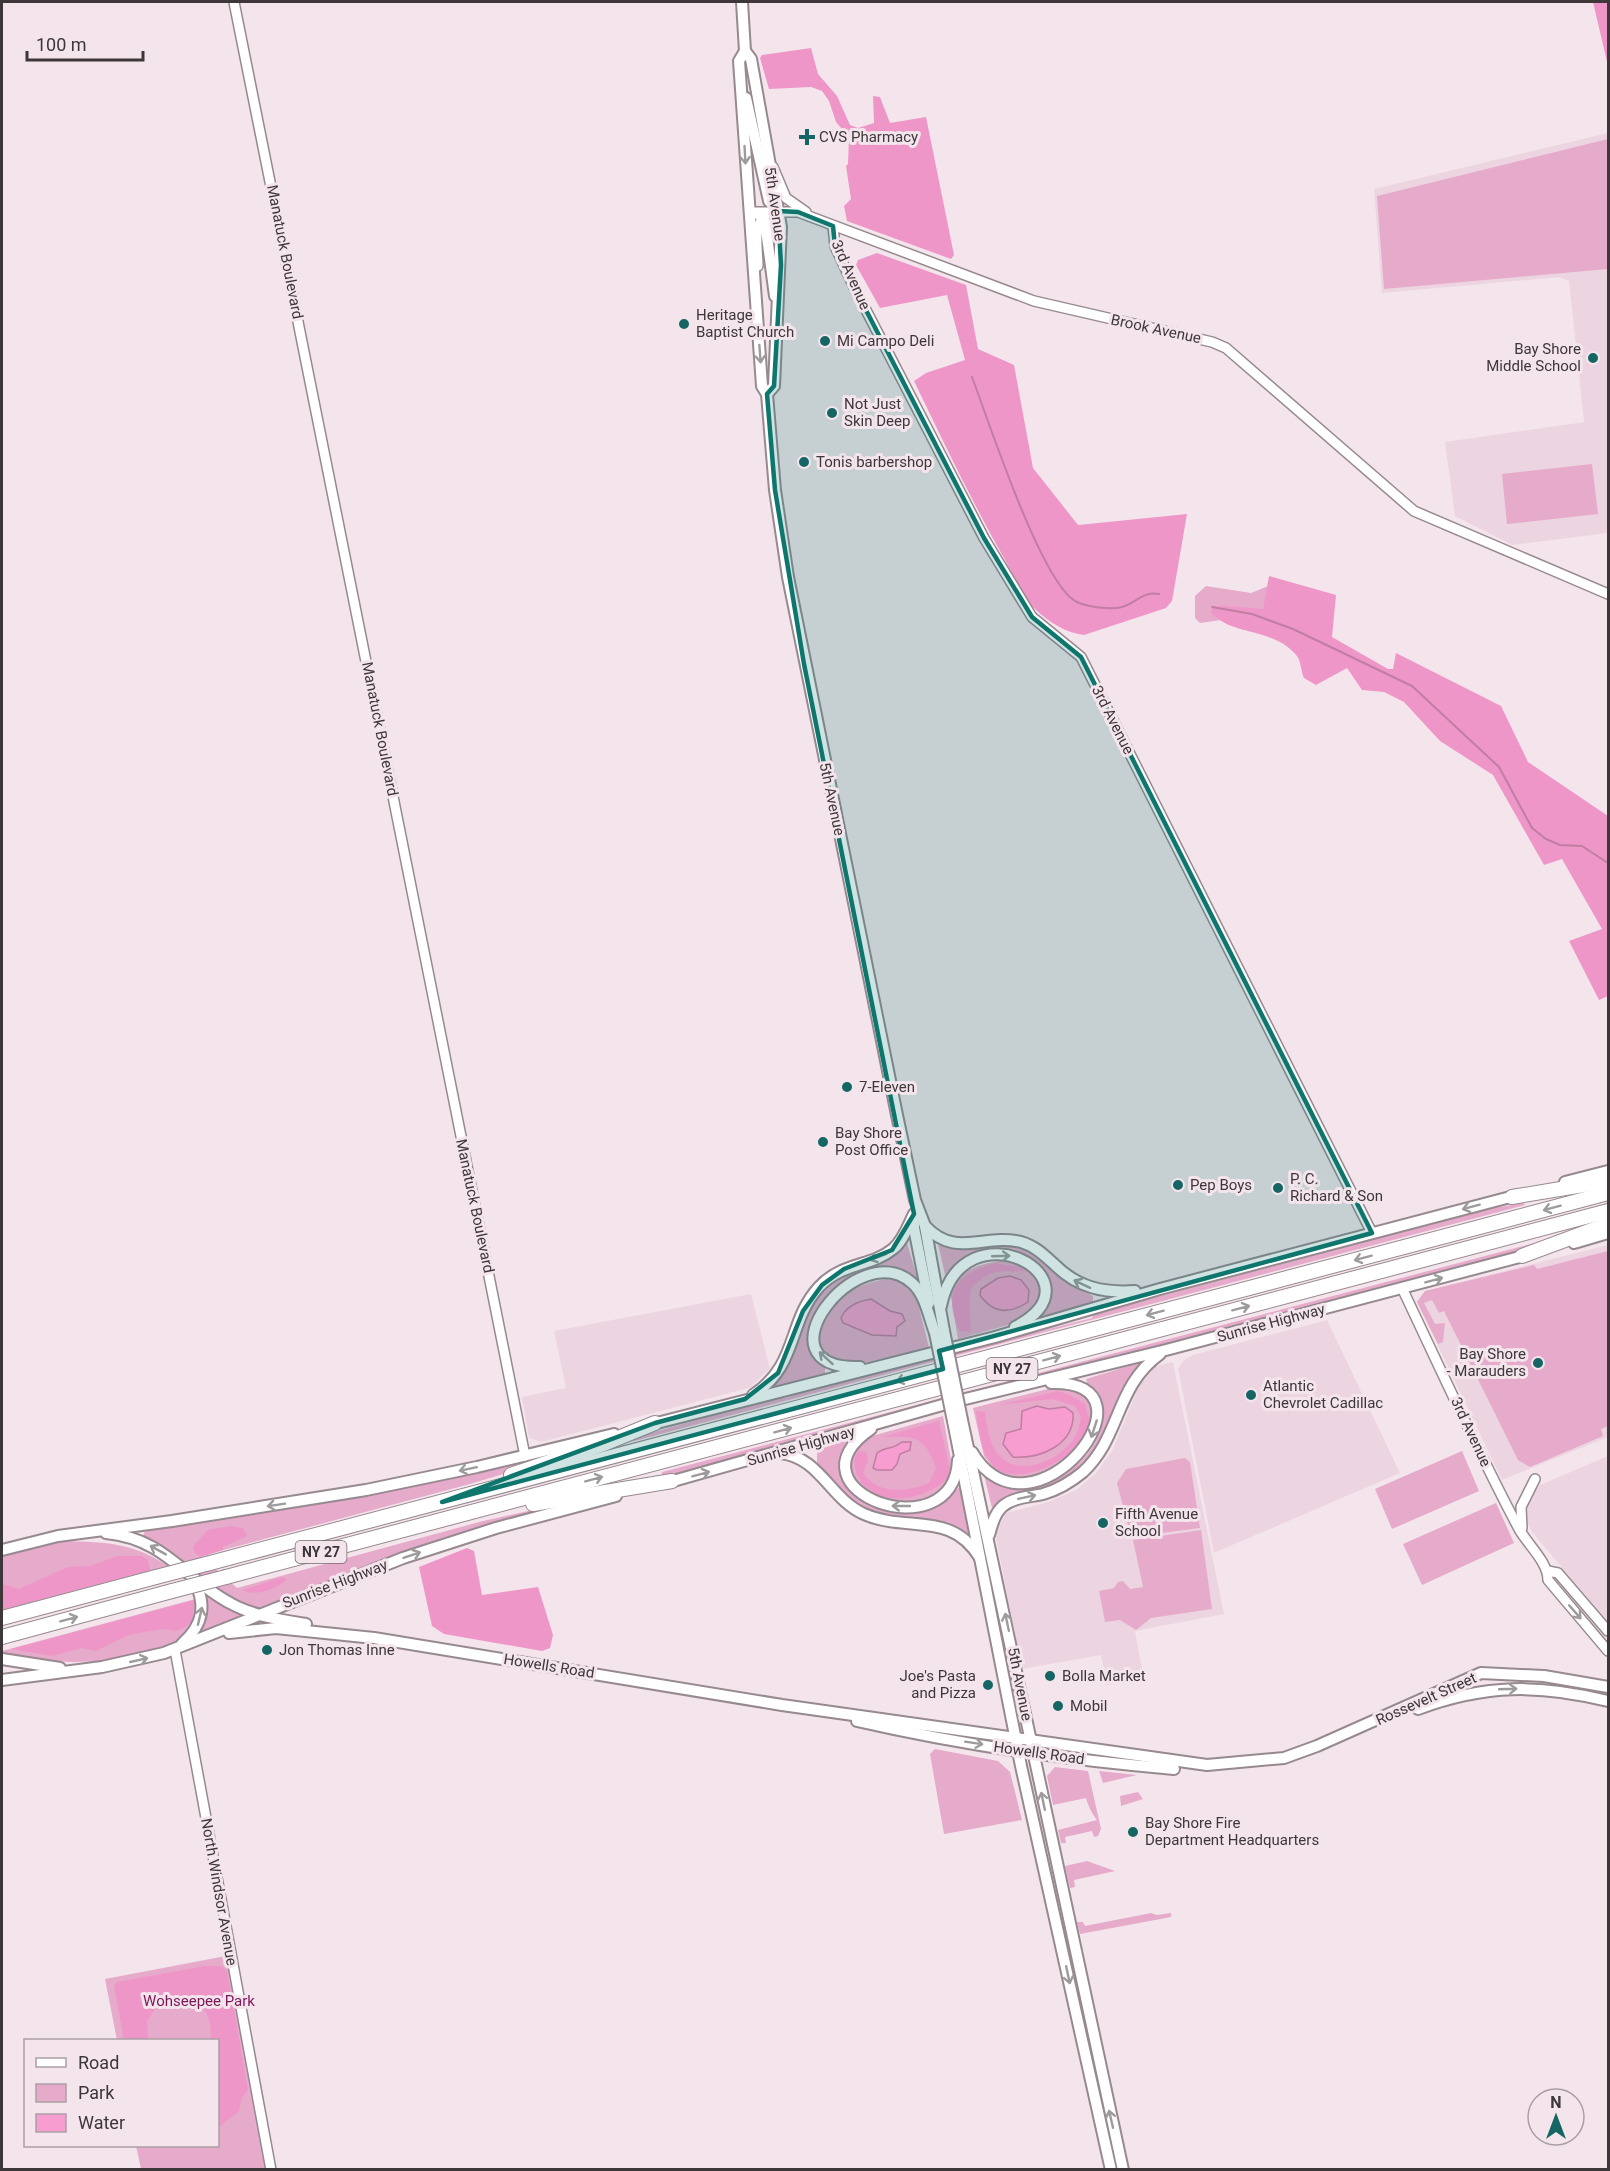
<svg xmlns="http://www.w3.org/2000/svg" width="1610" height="2171" font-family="Roboto,sans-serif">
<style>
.built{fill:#ecd5e1}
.green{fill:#e6aaca}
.forest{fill:#ef96c8}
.water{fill:#f79dcf;stroke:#bf7ea2;stroke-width:1.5}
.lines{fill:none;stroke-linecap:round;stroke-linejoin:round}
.stream{stroke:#bf7ea2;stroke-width:2}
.tertiary-casing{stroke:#978990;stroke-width:12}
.secondary-casing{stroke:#978990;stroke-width:14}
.motorway-casing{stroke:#978990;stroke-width:16}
.tertiary{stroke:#fff;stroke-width:9}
.secondary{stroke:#fff;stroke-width:10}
.motorway{stroke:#fff;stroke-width:14}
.secondary-bridge-casing{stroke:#978990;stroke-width:14;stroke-linecap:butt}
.motorway-bridge-casing{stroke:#978990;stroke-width:16;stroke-linecap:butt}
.secondary-bridge{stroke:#fff;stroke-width:10}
.motorway-bridge{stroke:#fff;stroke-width:14}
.oneway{stroke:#9e9b9c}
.marked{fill:#0f766e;fill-opacity:0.2;stroke:#0f766e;stroke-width:4.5;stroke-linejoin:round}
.poi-dot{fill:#156565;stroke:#f4e5ec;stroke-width:2}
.labels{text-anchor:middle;stroke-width:6;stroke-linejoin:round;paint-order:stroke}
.shield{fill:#f4e5ec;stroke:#746b6f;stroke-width:1.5}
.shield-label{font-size:14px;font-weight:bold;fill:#3d373a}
.poi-label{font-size:15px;fill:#3d373a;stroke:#f4e5ec;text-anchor:start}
.street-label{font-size:15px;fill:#3d373a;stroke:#f4e5ec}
.park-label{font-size:15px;fill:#7e165a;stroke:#f4e5ec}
</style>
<rect width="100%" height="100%" fill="#f4e5ec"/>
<g class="built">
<polygon points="1608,133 1608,533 1512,545 1455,516 1445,442 1584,422 1569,281 1560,277 1382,293 1374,189"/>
<polygon points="1608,1245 1608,1437 1502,1480 1417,1302 1425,1291"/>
<polygon points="751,1294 770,1369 749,1388 541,1442 529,1438 522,1397 566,1388 554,1331"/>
<polygon points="1327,1320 1400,1473 1214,1553 1178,1369 1184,1360 1193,1355"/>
<polygon points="1173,1362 1224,1614 1135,1631 1144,1679 1107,1685 1101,1655 1022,1669 995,1533 1006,1513 1048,1502 1076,1490 1096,1473 1112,1451 1138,1388 1155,1366"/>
<polygon points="1608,1456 1608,1622 1532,1532 1525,1517 1526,1503 1540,1485"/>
</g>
<g class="green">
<polygon points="1608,139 1608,269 1384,289 1377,196"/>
<polygon points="1592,464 1598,514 1507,524 1502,474"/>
<polygon points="1206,586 1251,593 1268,586 1263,610 1213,605 1210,611 1221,620 1200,623 1195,618 1195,596"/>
<polygon points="1523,1203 1525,1205 634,1441 633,1438 782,1396 785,1398 823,1386 1092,1318 1094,1314 1483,1210"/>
<polygon points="1550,1239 1521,1252 1121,1358 1120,1354 789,1443 706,1467 662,1476 662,1472"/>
<path d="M907,1243L919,1284L885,1272C871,1279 831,1295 822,1305C803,1324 806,1351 825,1368V1374L772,1388C797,1359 798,1317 825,1291C850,1265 882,1272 907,1243Z"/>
<path d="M938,1244C962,1258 991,1242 1016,1247C1036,1251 1046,1266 1061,1278C1070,1286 1081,1290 1093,1296V1302L1033,1322C1042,1312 1043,1306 1045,1293C1050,1235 971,1248 946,1279Z"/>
<polygon points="1608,1251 1608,1426 1601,1429 1603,1436 1530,1467 1518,1460 1444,1311 1439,1313 1432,1300 1424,1303 1435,1324 1445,1323 1443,1342 1438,1344 1417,1302 1425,1291 1534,1265 1537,1269"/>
<path d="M1003,1260L1023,1264L1036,1274L1041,1289L1038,1301L1019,1322L958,1339L950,1291C957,1269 983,1264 1003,1260Z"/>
<path d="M885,1279L902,1281L913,1288L911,1290L917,1299L929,1348L854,1365C842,1365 838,1362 829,1356C806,1339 825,1306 845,1294C858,1286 870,1282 885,1279Z"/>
<path d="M1142,1362L1095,1451L1083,1466L1052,1486L1005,1500L992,1508L984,1475C997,1481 1008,1487 1023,1487C1058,1486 1103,1454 1102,1416C1102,1400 1089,1392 1086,1379Z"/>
<path d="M1056,1387C1103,1391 1100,1424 1074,1453C1070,1457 1066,1464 1061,1467C1045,1476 1020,1480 1003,1479L984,1456L973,1408Z"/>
<polygon points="943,1416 954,1477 933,1498 917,1503 887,1502 857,1486 851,1473 851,1458 858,1444 872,1436"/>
<path d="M854,1437C812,1501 902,1532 946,1501C950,1498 954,1492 958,1488L962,1489L973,1537L877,1514L857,1505L841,1492L817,1462V1448Z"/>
<polygon points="1462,1451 1479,1491 1392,1529 1375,1489"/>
<path d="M550,1456V1460L470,1484L201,1556L237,1588L483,1521L595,1496L273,1605H268V1608C233,1617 201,1574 176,1555C166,1548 154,1542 143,1536L145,1531L376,1494Z"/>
<polygon points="1185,1458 1190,1462 1200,1528 1131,1537 1117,1483 1126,1469"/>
<polygon points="1496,1503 1514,1543 1422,1585 1403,1544"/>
<polygon points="1201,1530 1212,1609 1151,1618 1136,1630 1120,1620 1105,1622 1099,1591 1114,1588 1118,1582 1123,1581 1130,1589 1143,1587 1133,1540"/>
<path d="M62,1541C104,1542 132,1542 168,1566L2,1610V1557L19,1550Z"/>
<polygon points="200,1589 243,1615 243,1618 196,1636 206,1616"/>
<path d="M199,1598C199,1602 201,1608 200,1612C198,1619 185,1638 179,1642C134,1666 50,1666 2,1654V1651Z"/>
<polygon points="935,1749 998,1761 1010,1772 1022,1820 944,1834 930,1754"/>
<path d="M1055,1767L1088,1771L1101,1829L1098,1836L1094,1837L1092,1831L1065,1837L1066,1843H1061L1058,1830L1097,1820C1093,1815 1088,1806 1086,1798L1053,1805L1047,1776Z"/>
<polygon points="1099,1771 1137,1775 1103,1783"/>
<polygon points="1138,1792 1143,1799 1121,1806 1120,1796"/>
<polygon points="1087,1861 1115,1871 1074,1880 1075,1887 1070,1888 1065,1866"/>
<polygon points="1151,1913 1157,1915 1171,1913 1171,1917 1080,1934 1077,1922 1083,1922 1085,1926"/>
<polygon points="231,1955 271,2169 141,2169 136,2146 218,2146 218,2040 117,2040 105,1979"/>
</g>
<g class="forest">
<polygon points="1593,2 1608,2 1608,66"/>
<polygon points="811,48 818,74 837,96 850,125 858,128 874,123 873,96 880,97 890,123 926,117 954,255 951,259 847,221 844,206 851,199 846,166 848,164 849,137 836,122 829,101 822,91 811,87 769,89 760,58 762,55"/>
<path d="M877,253L966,285L978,349L1014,365L1033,468L1078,525L1187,514L1172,601L1166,608L1084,635C1066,633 1049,622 1036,610C1022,597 1014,577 1005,560C972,502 943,441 914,381L926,373L965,360L947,295L880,308L856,265L858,260Z"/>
<path d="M1269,576L1336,595L1332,637L1388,669H1393L1396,653L1501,706L1528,762L1608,816V996L1599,1000L1569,941L1602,929L1562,859L1544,865L1493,775L1440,741L1404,702L1384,692L1362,690L1347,668L1316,685L1304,678C1301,672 1301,661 1297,656C1272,626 1230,637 1210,611L1213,605L1263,609Z"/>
<path d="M996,1263L1018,1267L1026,1271C998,1273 996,1266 972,1287L969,1301L971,1332L960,1331C941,1292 958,1273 996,1263Z"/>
<path d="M1058,1391L1070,1395L1085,1404C1086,1410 1090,1418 1089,1423C1086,1457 1011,1495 989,1461C980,1448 978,1426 976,1411L985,1412C987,1428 990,1449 1003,1459C1025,1477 1065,1457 1076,1435C1079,1430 1080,1422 1081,1417L1075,1406L1052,1399L999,1405Z"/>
<path d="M939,1421L951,1474C931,1500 877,1511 858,1477C855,1472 855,1464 854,1459L859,1451L866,1452L868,1460L863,1473C878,1495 907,1492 929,1483L936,1468C924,1435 915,1436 882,1437Z"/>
<polygon points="231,1526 243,1528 247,1536 223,1547 223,1550 201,1557 195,1553 193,1546 208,1530"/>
<polygon points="467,1548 474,1551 482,1595 538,1587 553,1635 550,1648 542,1651 444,1634 432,1626 419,1567"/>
<polygon points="117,1556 142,1556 148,1560 150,1570 2,1610 2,1584 19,1589 68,1567 90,1566"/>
<path d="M283,1577L287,1580C276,1589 256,1597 242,1590Z"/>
<polygon points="195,1600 192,1620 186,1627 176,1631 162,1629 129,1635 96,1651 82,1648 52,1656 11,1649"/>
<path d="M205,1966H221L227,1971L248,2089L241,2100L239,2111L219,2127L218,2040H210C216,2010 190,1987 161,2000L147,2021L148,2040H124L114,1986L117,1982Z"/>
</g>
<g class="water">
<path d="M1010,1276L1021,1280L1029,1290L1028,1302C1010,1314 993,1314 980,1295L981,1289L998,1278Z"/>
<path d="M871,1299L890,1311L902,1314L905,1321L897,1327L896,1336L872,1335L843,1323L841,1318C846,1306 859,1301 871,1299Z"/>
<path d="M1037,1406L1049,1409L1065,1407L1073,1413C1075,1445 1040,1459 1013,1457L1003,1444L1006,1433L1021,1429L1022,1411Z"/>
<path d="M902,1442H911L910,1450L900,1454L897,1464L892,1470H877L873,1468L877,1453C885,1447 894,1449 902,1442Z"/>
</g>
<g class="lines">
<g class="stream">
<path d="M972,377C988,419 1042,586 1077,602C1087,607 1111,610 1122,607C1136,603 1143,591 1159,594"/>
<polyline points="1212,607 1252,614 1293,629 1412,686 1499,767 1532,828 1546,839 1560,845 1582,846 1608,863"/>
</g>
<defs>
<g id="tertiary">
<polyline points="234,2 525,1456"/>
<polyline points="773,167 786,198 806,212"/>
<polyline points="752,212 798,212 1034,301 1212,342 1226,348 1414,511 1608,594"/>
<polyline points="833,226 835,246 853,285 984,538 1032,617 1081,657 1372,1233"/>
<path d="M758,266C758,250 752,224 767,214"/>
<path d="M1402,1288C1440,1368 1477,1450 1519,1529C1528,1545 1548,1562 1548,1580L1608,1651"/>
<polyline points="1522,1528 1521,1507 1535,1479"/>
<polyline points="1548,1571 1558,1573 1608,1631"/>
<polyline points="175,1650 271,2170"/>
</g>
<g id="secondary">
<polyline points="742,2 745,51 751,59 781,227 774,386 767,394"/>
<polyline points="745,51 739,61 762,386 767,394 775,490 788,577 897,1115 915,1200 925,1226 944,1331"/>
<polyline points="746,98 769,201 778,211"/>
<polyline points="750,212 761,215 765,222 775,296"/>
<polyline points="1565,1182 1608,1171"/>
<polyline points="914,1216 914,1228 929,1303"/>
<path d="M925,1226C956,1259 984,1233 1021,1242C1035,1246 1044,1255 1055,1265C1078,1288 1104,1293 1135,1291"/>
<polyline points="1574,1243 1608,1233"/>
<path d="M941,1306C962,1202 1108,1279 1015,1327"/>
<path d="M860,1367C752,1370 858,1234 912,1283C925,1294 929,1317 935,1333"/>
<path d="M753,1395C799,1365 787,1322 819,1287C842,1262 871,1267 893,1249C903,1241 908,1226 914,1214"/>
<polyline points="962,1420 1123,2170"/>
<polyline points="953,1421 1021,1766 1111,2170"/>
<polyline points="649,1425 995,1337 1160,1289 1518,1195"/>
<path d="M871,1429C781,1491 954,1553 958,1460"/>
<path d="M972,1452C1031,1552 1169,1380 1051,1383"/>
<path d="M780,1453C820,1457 830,1499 864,1514C907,1533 951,1510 980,1558"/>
<polyline points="666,1483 953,1402 1166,1350 1527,1255"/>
<path d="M106,1533C166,1539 183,1578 230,1603C253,1616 281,1620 306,1624"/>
<path d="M989,1535C992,1524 995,1513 1003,1506C1014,1497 1030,1497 1043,1494C1057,1490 1071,1482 1083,1472C1121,1437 1115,1386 1160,1354"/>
<polyline points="2,1550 58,1536 172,1521 366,1490 477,1467 614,1434"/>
<polyline points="229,1633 276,1628 374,1638 782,1705 1207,1765 1284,1758 1317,1746 1481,1673 1544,1676 1608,1687"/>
<path d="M182,1644C204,1624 207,1604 193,1578"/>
<polyline points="2,1659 60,1668"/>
<polyline points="2,1680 102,1667 164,1653 403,1558 496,1528 616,1496"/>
<path d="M1418,1709C1485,1684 1540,1684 1608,1701"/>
<path d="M857,1721C961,1745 1068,1760 1174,1769"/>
</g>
<g id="motorway">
<polyline points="1512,1197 1608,1181"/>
<polyline points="1522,1256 1608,1224"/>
<polyline points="511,1475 606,1443 655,1423"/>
<polyline points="533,1504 672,1481"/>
<polyline points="210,1563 1608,1193"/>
<polyline points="226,1577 1608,1211"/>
<polyline points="2,1618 156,1577"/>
<polyline points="2,1637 172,1591"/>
</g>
</defs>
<use href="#tertiary" class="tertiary-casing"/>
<use href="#secondary" class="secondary-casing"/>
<use href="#motorway" class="motorway-casing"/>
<use href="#tertiary" class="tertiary"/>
<use href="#secondary" class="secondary"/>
<use href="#motorway" class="motorway"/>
<defs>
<g id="secondary-bridge">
<polyline points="944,1331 962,1420"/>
<polyline points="935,1333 953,1421"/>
</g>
<g id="motorway-bridge">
<polyline points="156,1577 210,1563"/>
<polyline points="172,1591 226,1577"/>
</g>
</defs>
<use href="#secondary-bridge" class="secondary-bridge-casing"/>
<use href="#motorway-bridge" class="motorway-bridge-casing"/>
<use href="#secondary-bridge" class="secondary-bridge"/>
<use href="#motorway-bridge" class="motorway-bridge"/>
</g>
<defs><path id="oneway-shaft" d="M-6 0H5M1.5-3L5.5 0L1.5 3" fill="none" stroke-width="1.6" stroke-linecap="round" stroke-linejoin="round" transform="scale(1.5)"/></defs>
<g class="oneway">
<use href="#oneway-shaft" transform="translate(745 155) rotate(87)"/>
<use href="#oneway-shaft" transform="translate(760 354) rotate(86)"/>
<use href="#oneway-shaft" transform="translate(1471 1207) rotate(165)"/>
<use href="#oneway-shaft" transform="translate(1552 1208) rotate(165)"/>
<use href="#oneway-shaft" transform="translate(1001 1256) rotate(-2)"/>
<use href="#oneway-shaft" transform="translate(878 1257) rotate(159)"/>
<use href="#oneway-shaft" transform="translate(1363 1258) rotate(165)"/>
<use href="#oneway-shaft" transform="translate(1434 1280) rotate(-15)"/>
<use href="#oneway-shaft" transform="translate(1082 1284) rotate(-155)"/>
<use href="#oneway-shaft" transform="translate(1241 1308) rotate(-15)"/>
<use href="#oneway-shaft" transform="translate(1155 1313) rotate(165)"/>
<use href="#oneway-shaft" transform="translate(826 1358) rotate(-138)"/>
<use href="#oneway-shaft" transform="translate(1052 1358) rotate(-15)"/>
<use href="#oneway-shaft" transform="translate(905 1379) rotate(165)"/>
<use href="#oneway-shaft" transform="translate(1094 1429) rotate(108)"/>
<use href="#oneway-shaft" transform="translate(783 1430) rotate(-15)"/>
<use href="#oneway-shaft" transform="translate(468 1469) rotate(168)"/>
<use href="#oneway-shaft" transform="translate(701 1474) rotate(-15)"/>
<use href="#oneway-shaft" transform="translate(594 1479) rotate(-15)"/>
<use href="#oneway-shaft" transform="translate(1027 1497) rotate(-12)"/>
<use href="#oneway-shaft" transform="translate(276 1505) rotate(171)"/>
<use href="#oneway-shaft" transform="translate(901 1506) rotate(-180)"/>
<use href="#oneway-shaft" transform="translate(158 1550) rotate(-151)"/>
<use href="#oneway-shaft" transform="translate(412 1555) rotate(-19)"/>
<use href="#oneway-shaft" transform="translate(1575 1612) rotate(49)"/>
<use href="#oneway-shaft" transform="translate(200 1616) rotate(-77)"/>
<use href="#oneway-shaft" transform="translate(69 1619) rotate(-15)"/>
<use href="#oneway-shaft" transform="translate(1007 1622) rotate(-102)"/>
<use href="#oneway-shaft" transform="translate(139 1660) rotate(-13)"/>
<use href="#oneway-shaft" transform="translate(1508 1689) rotate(-2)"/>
<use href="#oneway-shaft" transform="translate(974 1743) rotate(9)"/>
<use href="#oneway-shaft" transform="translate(1043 1801) rotate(-102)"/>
<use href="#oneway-shaft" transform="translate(1068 1975) rotate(78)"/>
<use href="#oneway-shaft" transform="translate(1111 2119) rotate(-103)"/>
</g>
<path class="marked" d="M778,211L798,212L833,226L835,246L853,285L984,538L1032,617L1081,657L1372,1233L939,1351L943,1369L442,1502L655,1423L745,1399L778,1373L803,1311L822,1285L844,1269L892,1250L914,1214L804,664L775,490L767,394L774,386L781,265Z"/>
<g class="poi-dot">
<path d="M804 128h6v6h6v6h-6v6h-6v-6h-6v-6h6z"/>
<circle cx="684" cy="324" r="6"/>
<circle cx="825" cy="341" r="6"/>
<circle cx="1593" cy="358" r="6"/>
<circle cx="832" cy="413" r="6"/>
<circle cx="804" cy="462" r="6"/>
<circle cx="847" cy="1087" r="6"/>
<circle cx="823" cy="1142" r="6"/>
<circle cx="1178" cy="1185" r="6"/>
<circle cx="1278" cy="1188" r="6"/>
<circle cx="1538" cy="1363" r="6"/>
<circle cx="1251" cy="1395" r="6"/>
<circle cx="1103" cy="1523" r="6"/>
<circle cx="267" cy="1650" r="6"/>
<circle cx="1050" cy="1676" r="6"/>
<circle cx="988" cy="1685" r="6"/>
<circle cx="1058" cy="1706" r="6"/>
<circle cx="1133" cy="1832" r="6"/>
</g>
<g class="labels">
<g class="shield">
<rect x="986.5" y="1358" width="51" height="22" rx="4.5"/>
<rect x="295.5" y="1541" width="51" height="22" rx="4.5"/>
</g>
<g class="shield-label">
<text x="1012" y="1374">NY 27</text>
<text x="321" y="1557">NY 27</text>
</g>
<g class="poi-label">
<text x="819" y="142">CVS Pharmacy</text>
<text x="696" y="320">Heritage<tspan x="696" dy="17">Baptist Church</tspan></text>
<text x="837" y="346">Mi Campo Deli</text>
<text x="1581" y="354" text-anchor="end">Bay Shore<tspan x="1581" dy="17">Middle School</tspan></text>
<text x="844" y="409">Not Just<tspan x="844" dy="17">Skin Deep</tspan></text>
<text x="816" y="467">Tonis barbershop</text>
<text x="859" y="1092">7-Eleven</text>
<text x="835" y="1138">Bay Shore<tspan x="835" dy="17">Post Office</tspan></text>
<text x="1290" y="1184">P. C.<tspan x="1290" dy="17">Richard &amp; Son</tspan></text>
<text x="1190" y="1190">Pep Boys</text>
<text x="1526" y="1359" text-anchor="end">Bay Shore<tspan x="1526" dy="17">- Marauders</tspan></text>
<text x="1263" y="1391">Atlantic<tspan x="1263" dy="17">Chevrolet Cadillac</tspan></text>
<text x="1115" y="1519">Fifth Avenue<tspan x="1115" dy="17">School</tspan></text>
<text x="279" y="1655">Jon Thomas Inne</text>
<text x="976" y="1681" text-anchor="end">Joe's Pasta<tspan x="976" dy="17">and Pizza</tspan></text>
<text x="1062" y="1681">Bolla Market</text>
<text x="1070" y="1711">Mobil</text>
<text x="1145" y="1828">Bay Shore Fire<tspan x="1145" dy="17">Department Headquarters</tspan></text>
</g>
<g class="street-label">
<text transform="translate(775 204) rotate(82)" y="5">5th Avenue</text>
<text transform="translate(285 252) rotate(79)" y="5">Manatuck Boulevard</text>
<text transform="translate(851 275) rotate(66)" y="5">3rd Avenue</text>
<text transform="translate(1156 329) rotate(12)" y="5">Brook Avenue</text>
<text transform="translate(1113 720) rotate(63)" y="5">3rd Avenue</text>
<text transform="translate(380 729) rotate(79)" y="5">Manatuck Boulevard</text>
<text transform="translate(832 799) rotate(78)" y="5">5th Avenue</text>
<text transform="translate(475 1206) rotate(78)" y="5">Manatuck Boulevard</text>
<text transform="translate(1271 1323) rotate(-15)" y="5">Sunrise Highway</text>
<text transform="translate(1471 1432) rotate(65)" y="5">3rd Avenue</text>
<text transform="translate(801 1446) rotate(-16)" y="5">Sunrise Highway</text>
<text transform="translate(335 1584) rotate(-21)" y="5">Sunrise Highway</text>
<text transform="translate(549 1666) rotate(9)" y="5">Howells Road</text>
<text transform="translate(1020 1684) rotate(79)" y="5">5th Avenue</text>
<text transform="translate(1426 1699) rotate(-24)" y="5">Rossevelt Street</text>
<text transform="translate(1039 1753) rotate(8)" y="5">Howells Road</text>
<text transform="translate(219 1892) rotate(80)" y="5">North Windsor Avenue</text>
</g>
<g class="park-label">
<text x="199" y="2006">Wohseepee Park</text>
</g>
</g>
<rect width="1610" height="2171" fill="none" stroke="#3d373a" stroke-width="6"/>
<rect x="24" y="2039" width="195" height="108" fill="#f4e5ec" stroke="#ab9fa5" stroke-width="1.5"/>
<rect x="36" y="2058" width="30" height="9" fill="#ffffff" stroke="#ab9fa5" stroke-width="1.5"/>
<text x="78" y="2069" font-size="18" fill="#3d373a">Road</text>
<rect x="36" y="2084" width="30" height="18" fill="#e6aaca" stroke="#ab9fa5" stroke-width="1.5"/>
<text x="78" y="2099" font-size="18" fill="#3d373a">Park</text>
<rect x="36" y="2114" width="30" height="18" fill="#f79dcf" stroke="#ab9fa5" stroke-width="1.5"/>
<text x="78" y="2129" font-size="18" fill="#3d373a">Water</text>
<g transform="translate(1556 2117)"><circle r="28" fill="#f4e5ec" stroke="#ab9fa5" stroke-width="1.5"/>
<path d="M0-4.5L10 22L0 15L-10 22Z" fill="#156565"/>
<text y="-9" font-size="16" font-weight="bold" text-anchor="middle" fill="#3d373a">N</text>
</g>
<path d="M27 51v9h116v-9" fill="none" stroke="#3d373a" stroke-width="3"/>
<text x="36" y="51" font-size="18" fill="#3d373a" stroke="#f4e5ec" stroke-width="4.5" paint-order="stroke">100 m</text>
</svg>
